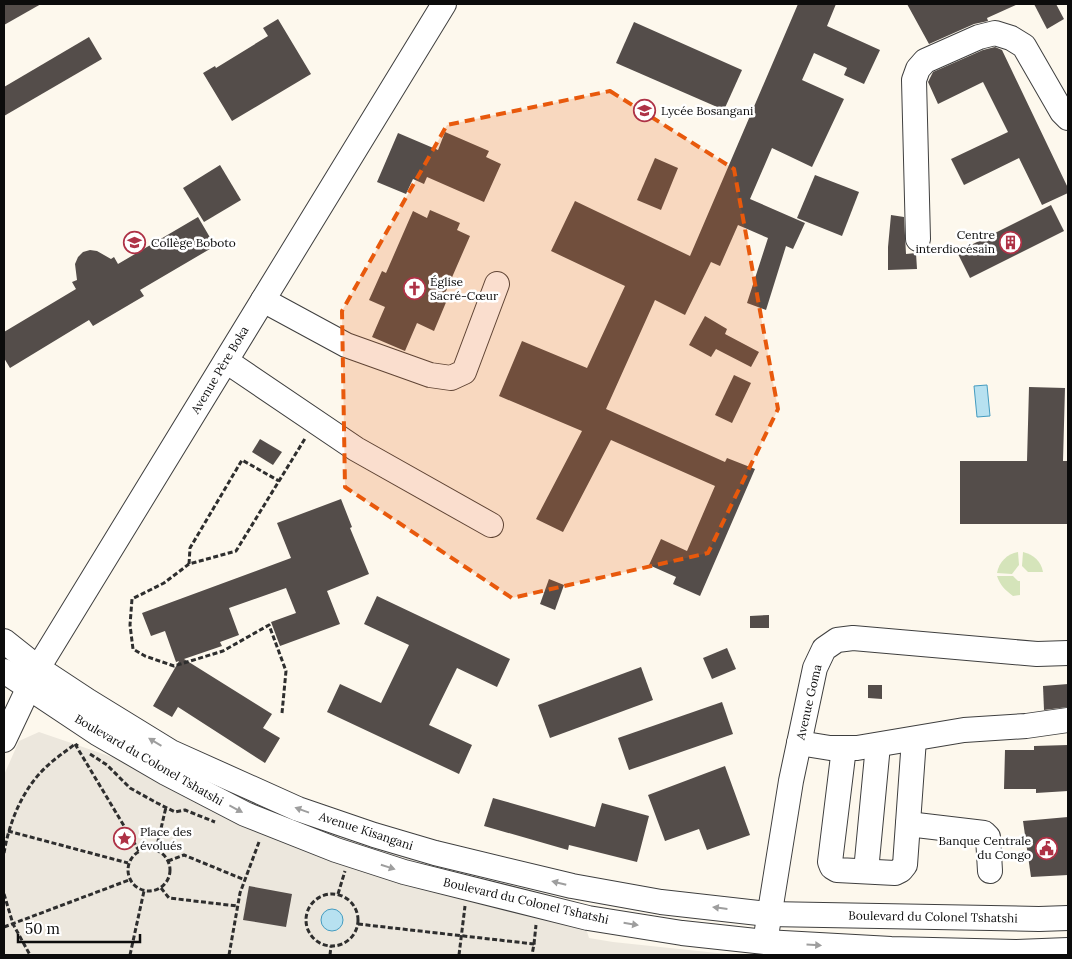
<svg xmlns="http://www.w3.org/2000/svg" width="1072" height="959" font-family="Lora,serif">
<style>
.green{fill:#d5e4ba}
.plaza{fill:#ece7dd}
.water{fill:#b7e1f0;stroke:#459cc0}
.building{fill:#544d4a}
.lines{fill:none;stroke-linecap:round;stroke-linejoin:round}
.minor-casing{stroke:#3f3f3f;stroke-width:26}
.path{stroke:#2e2e2e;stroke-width:3;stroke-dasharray:5 2.5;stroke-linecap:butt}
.minor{stroke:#fff;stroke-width:24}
.oneway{fill:#9e9e9e}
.marked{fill:#e8590c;fill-opacity:0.2;stroke:#e8590c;stroke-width:4;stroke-dasharray:10 6;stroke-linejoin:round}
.labels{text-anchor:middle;stroke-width:5;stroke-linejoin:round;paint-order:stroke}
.poi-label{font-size:12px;fill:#0c0c0c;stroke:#fff;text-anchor:start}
.street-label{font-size:12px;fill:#0c0c0c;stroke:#fff}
</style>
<rect width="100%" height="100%" fill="#fdf8ed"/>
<g class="green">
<path d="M1018,552L1019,565L1012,574L997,573C999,562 1007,554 1018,552Z"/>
<path d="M1023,552C1034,555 1041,561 1043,572H1028L1022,566Z"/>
<path d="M997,576H1013L1018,581H1020V595L1013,596C1005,590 1000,585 997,576Z"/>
</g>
<polygon class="plaza" points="39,732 583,918 589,938 613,942 736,955 4,955 4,775 19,741"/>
<g class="water">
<polygon points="987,385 990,416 977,417 974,386"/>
<circle cx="332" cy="920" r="11"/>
</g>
<g class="building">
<polygon points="4,4 41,4 4,25"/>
<polygon points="798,4 836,4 827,26 880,50 864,84 844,75 847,68 814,53 802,80 844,99 812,167 772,148 750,199 805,223 793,249 786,246 766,310 747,303 768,238 738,225 720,266 711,262 685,315 655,300 606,409 725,462 727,458 755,469 700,596 673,584 676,577 649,565 661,539 687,551 715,486 611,440 563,532 536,519 582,431 499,396 522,341 587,368 625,286 551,251 575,201 690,256"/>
<polygon points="907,4 1018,4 987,18 988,21 974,24 929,44"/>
<polygon points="1034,4 1056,4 1064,19 1047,29"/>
<polygon points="278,19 311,74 232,121 203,73 215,66 216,68 268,36 263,28"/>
<polygon points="634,22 742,70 724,110 616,63"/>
<polygon points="89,37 102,59 4,116 4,87"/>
<polygon points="995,47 1002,50 1068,188 1068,193 1042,205 1019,158 964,185 951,159 1008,132 983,82 938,104 928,82 933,72 983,50"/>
<polygon points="445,132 489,151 486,157 501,164 484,202 427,177 424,184 413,179 406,194 377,182 398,133 438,150"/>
<polygon points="655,158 678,168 661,210 637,200"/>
<polygon points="220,165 241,200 204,222 183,188"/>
<polygon points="815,175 859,192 842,236 797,218"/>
<polygon points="1051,205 1064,231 970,278 957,252"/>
<polygon points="430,210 460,223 457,230 470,236 443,298 447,300 434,331 417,323 405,351 372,337 385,307 369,300 382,271 386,273 413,211 427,218"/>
<polygon points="891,215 904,217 906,254 916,253 917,269 888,270 888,247"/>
<polygon points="198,217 215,246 140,290 144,296 93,326 89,320 10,368 4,358 4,332 76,289 72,282 77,280 75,264 78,257 83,252 90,250 97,251 111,259 114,257 118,264"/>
<polygon points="705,316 727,329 725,334 759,352 751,367 716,349 711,357 689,345"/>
<polygon points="734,375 751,383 732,423 715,415"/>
<polygon points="1029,387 1065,388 1063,461 1068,461 1068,524 960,524 960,461 1027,461"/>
<polygon points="260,439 282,452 273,465 252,452"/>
<polygon points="341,499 352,527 350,528 369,574 327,591 340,624 280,646 271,622 296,613 286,588 229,608 239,635 220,642 222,646 184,659 272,714 263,728 280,738 265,763 178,707 172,717 153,706 179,661 176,662 165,631 151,636 142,613 291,558 277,523"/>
<polygon points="549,579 564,585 555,610 540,604"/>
<polygon points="377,596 510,659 497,687 457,668 429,725 472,745 459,774 327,712 340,684 381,703 409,645 364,624"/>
<polygon points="769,615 769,628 750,628 750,616"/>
<polygon points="727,648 736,669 712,679 703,658"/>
<polygon points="641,667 653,700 550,738 538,705"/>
<polygon points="1068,684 1068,707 1044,710 1043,686"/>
<polygon points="868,685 882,685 882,699 868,698"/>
<polygon points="722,702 733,734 629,770 618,738"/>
<polygon points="1068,745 1068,791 1036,793 1036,789 1004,789 1005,750 1034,750 1034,746"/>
<polygon points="725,766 750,835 707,850 699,829 665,841 648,795"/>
<polygon points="493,798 595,827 602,803 649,816 637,862 569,845 568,850 484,826"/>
<polygon points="1068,817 1068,875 1031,877 1023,821"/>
<polygon points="249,886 292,894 286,927 243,920"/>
</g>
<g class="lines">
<defs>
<g id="minor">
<polyline points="918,239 914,80 918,69 925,61 979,37 995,33 1011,38 1024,46 1062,112 1068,118"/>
<polyline points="263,300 346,345 430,375 451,378 464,372 497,284"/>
<polyline points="226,361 356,449 491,525"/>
<polyline points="4,641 38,668 88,701 171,752 298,809 374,835 435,853 572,886 661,902 768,914 1039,919 1068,918"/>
<polyline points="4,671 97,733 166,773 245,814 336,850 404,872 588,918 682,933 765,942 891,949 1016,952 1068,950"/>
<polyline points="4,740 38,668 444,4"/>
<polyline points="799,743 830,748 857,748 964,730 1026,726 1068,720"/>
<polyline points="844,748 830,862 832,867 837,870 895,873 901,870 905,865 914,739"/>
<polyline points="908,824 984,833 988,837 990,871"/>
<polyline points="866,871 878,745"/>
<polyline points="767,930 791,781 815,668 824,649 837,640 853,638 1037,654 1068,653"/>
</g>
</defs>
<use href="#minor" class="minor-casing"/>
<g class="path">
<polyline points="189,564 190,548 242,460 279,481"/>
<polyline points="282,713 286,671 269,625 223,651 174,666 145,656 133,649 130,625 132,599 164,583 189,564 236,551 306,437"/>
<polyline points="75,744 139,851"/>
<polyline points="90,754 107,765 130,788 157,803 175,812 185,810 215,822"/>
<polyline points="8,831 128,863"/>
<circle cx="149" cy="870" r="21"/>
<polyline points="156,850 166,807"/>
<path d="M4,853C9,823 22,790 45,768C54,759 65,752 75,744L78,746"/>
<polyline points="168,861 184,855 245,880"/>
<polyline points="161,888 169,898 237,906"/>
<circle cx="332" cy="920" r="26"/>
<polyline points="4,894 13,924 30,955"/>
<polyline points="338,894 345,871"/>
<polyline points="358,924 534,944 532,955"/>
<polyline points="4,927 129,880"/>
<polyline points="534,944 536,925"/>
<polyline points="130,955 144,891"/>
<polyline points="229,955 240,893 259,842"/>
<polyline points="330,955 331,946"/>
<polyline points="459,955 465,906"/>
</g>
<use href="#minor" class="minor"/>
</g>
<defs><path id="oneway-solid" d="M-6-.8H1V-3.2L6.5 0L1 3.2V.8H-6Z" transform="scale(1.25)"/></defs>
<g class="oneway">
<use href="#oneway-solid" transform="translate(155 742) rotate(-149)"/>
<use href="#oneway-solid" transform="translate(236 809) rotate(28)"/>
<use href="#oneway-solid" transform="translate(302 810) rotate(-160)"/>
<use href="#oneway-solid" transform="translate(388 867) rotate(18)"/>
<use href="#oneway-solid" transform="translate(559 883) rotate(-166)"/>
<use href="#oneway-solid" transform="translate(720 908) rotate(-173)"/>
<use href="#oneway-solid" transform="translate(631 924) rotate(9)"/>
<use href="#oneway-solid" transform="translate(814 945) rotate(3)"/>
</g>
<path class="marked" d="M610,91L734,169L778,409L708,553L512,598L345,487L342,311L447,125Z"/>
<defs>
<symbol id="school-ring" viewBox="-11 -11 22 22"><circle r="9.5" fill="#fff" stroke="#ae3246" stroke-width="1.5"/><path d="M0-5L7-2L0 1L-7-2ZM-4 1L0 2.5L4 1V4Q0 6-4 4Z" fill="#ae3246"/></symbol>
<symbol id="building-ring" viewBox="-11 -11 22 22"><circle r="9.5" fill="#fff" stroke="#ae3246" stroke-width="1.5"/><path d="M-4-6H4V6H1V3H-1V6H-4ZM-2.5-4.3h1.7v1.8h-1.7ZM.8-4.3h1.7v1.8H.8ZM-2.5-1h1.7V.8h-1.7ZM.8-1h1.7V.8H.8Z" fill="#ae3246"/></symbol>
<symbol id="church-ring" viewBox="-11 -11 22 22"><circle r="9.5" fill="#fff" stroke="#ae3246" stroke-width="1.5"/><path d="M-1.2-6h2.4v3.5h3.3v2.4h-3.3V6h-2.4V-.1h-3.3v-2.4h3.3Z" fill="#ae3246"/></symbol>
<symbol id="sight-ring" viewBox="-11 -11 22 22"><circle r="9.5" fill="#fff" stroke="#ae3246" stroke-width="1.5"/><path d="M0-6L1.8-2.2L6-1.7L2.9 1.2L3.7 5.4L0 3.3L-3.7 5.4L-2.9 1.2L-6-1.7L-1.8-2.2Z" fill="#ae3246"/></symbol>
<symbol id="civic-ring" viewBox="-11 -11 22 22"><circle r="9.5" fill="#fff" stroke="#ae3246" stroke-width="1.5"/><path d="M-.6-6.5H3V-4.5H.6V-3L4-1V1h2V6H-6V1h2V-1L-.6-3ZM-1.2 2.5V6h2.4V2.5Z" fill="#ae3246"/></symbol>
</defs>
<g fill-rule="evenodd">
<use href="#school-ring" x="632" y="98" width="25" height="25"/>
<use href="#building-ring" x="998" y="230" width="25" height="25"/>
<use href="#school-ring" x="122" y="230" width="25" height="25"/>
<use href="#church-ring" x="402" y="276" width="25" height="25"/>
<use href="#sight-ring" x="112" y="826" width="25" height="25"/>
<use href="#civic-ring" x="1034" y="836" width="25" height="25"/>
</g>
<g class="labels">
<g class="poi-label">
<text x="661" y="115">Lycée Bosangani</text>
<text x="995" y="239" text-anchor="end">Centre<tspan x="995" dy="14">interdiocésain</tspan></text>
<text x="151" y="247">Collège Boboto</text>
<text x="430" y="286">Église<tspan x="430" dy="14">Sacré-Cœur</tspan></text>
<text x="140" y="836">Place des<tspan x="140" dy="14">évolués</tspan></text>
<text x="1031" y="845" text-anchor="end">Banque Centrale<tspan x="1031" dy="14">du Congo</tspan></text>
</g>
<g class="street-label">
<text transform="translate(220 370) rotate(-59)" y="4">Avenue Père Boka</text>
<text transform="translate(809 702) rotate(-77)" y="4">Avenue Goma</text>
<text transform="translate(149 760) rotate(30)" y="4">Boulevard du Colonel Tshatshi</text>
<text transform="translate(366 831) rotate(18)" y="4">Avenue Kisangani</text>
<text transform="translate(526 901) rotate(13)" y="4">Boulevard du Colonel Tshatshi</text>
<text transform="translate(933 917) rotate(1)" y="4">Boulevard du Colonel Tshatshi</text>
</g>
</g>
<rect width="1072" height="959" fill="none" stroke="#0c0c0c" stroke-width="10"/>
<path d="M18 934v8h122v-8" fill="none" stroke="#0c0c0c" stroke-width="2.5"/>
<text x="25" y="934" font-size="15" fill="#0c0c0c" stroke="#ffffff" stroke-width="4" paint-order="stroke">50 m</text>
</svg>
